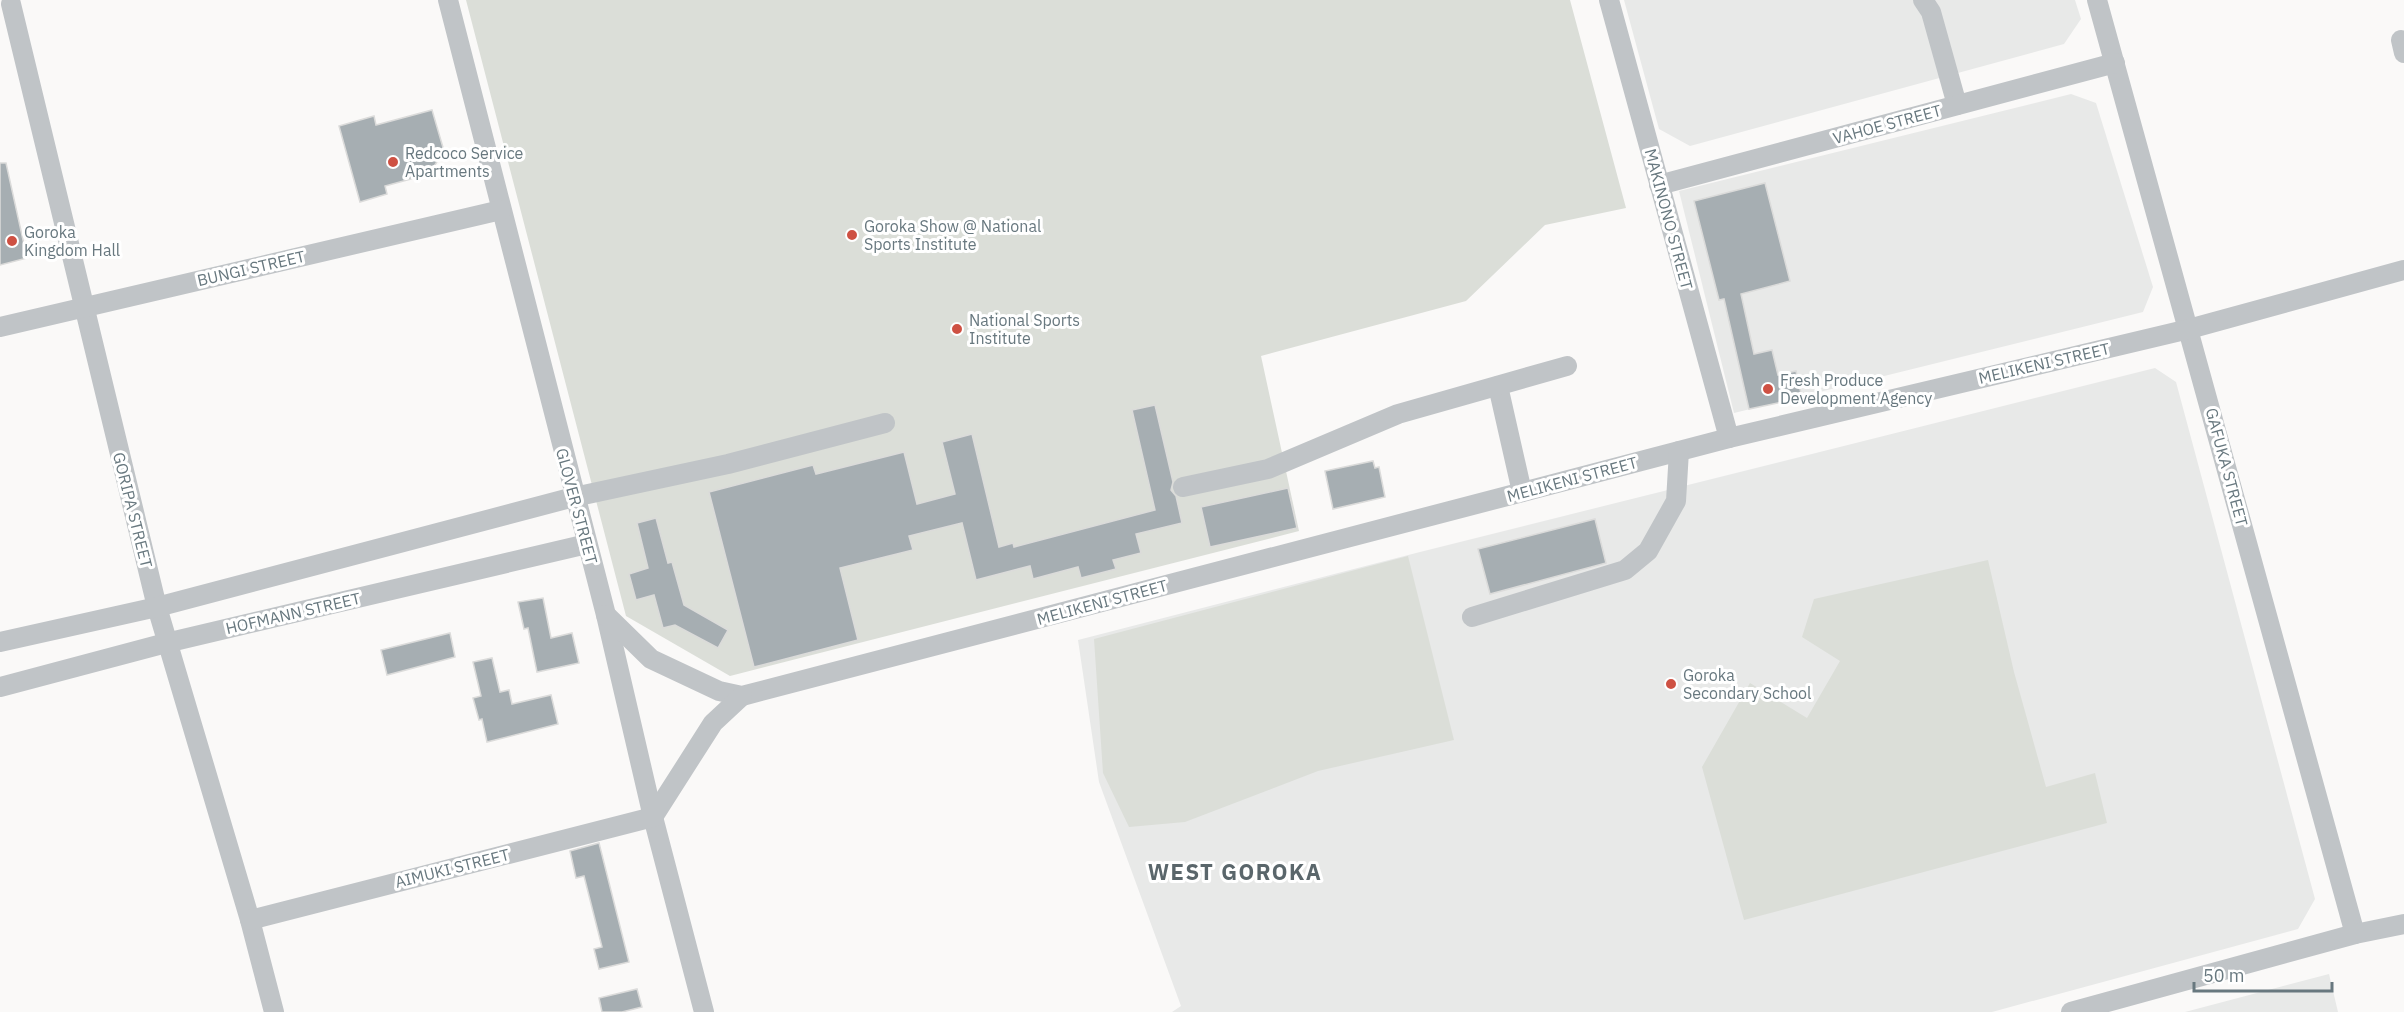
<svg xmlns="http://www.w3.org/2000/svg" width="2404" height="1012" font-family="'IBM Plex Sans',sans-serif">
<style>
.built{fill:#e8e9e8}
.green{fill:#dbded8}
.building{fill:#a6aeb2;stroke:#dbdbda;stroke-width:1.5}
.lines{fill:none;stroke-linecap:round;stroke-linejoin:round}
.minor{stroke:#c0c4c7;stroke-width:20}
.poi-dot{fill:#ce5143;stroke:#fff;stroke-width:2}
.labels{text-anchor:middle;stroke-width:6;stroke-linejoin:round;paint-order:stroke}
.street-label{font-size:16px;fill:#68787f;stroke:#fff}
.poi-label{font-size:16px;fill:#68787f;stroke:#fff;text-anchor:start}
.district-label{font-size:22px;font-weight:bold;letter-spacing:1.5px;fill:#5a666b;stroke:#fff}
</style>
<rect width="100%" height="100%" fill="#faf9f8"/>
<g class="built">
<polygon points="1624,0 2075,0 2081,19 2064,44 1690,146 1659,129"/>
<polygon points="2071,94 2096,103 2153,287 2143,312 1734,413 1679,191"/>
<polygon points="2155,368 2176,382 2315,899 2298,929 1992,1012 1172,1012 1181,1006 1099,782 1078,640 1420,552"/>
<polygon points="2329,974 2338,1012 2185,1012"/>
</g>
<g class="green">
<polygon points="466,0 1570,0 1626,208 1545,225 1466,301 1261,356 1299,531 730,676 626,616"/>
<polygon points="1408,556 1454,740 1318,771 1185,822 1129,827 1103,773 1094,639"/>
<polygon points="1988,560 2014,672 2046,787 2095,773 2107,823 1744,920 1702,767 1750,683 1807,718 1840,661 1802,637 1814,599"/>
</g>
<g class="building">
<polygon points="432,110 444,151 429,174 385,186 387,194 360,202 339,126 374,116 376,125"/>
<polygon points="0,163 6,163 27,258 0,265"/>
<polygon points="1765,183 1790,281 1741,294 1754,354 1772,350 1778,375 1796,371 1802,398 1749,409 1724,299 1719,300 1694,201"/>
<polygon points="1155,405 1173,482 1171,490 1176,496 1182,523 1136,534 1141,553 1113,560 1116,569 1081,578 1078,567 1033,579 1030,566 976,580 962,523 909,536 913,550 840,568 858,640 754,667 709,492 813,465 816,474 904,452 917,504 955,494 942,442 972,434 999,547 1013,543 1014,547 1155,510 1132,410"/>
<polygon points="1373,461 1375,468 1379,467 1385,497 1333,509 1325,471"/>
<polygon points="1288,488 1297,528 1210,547 1201,507"/>
<polygon points="656,518 668,563 672,562 684,605 728,630 718,648 675,625 663,628 654,595 636,600 629,574 648,568 637,523"/>
<polygon points="1595,519 1606,563 1490,594 1478,549"/>
<polygon points="543,598 551,638 572,633 579,663 537,672 528,628 524,629 518,602"/>
<polygon points="450,633 455,657 387,675 381,650"/>
<polygon points="492,658 500,692 509,690 512,704 551,695 558,724 487,742 482,719 479,720 473,698 481,696 473,662"/>
<polygon points="599,843 629,962 599,969 594,949 602,947 584,876 576,878 570,851"/>
<polygon points="637,989 642,1007 622,1012 602,1012 599,998"/>
</g>
<g class="lines">
<g class="minor">
<polyline points="448,0 606,615 653,817 704,1012"/>
<polyline points="1609,0 1729,438"/>
<polyline points="1923,0 1931,12 1957,105"/>
<polyline points="2097,0 2355,934"/>
<polyline points="11,4 157,607 250,920 274,1012"/>
<polyline points="2401,40 2404,53"/>
<polyline points="1659,185 2115,63"/>
<polyline points="0,327 501,210"/>
<polyline points="1498,386 1522,492"/>
<polyline points="1183,487 1268,469 1398,414 1567,366"/>
<polyline points="606,615 651,659 719,691 742,696 1729,438 2189,329 2404,270"/>
<polyline points="1472,617 1625,570 1648,551 1676,501 1679,451"/>
<polyline points="0,642 157,607 574,497 728,464 885,423"/>
<polyline points="0,687 166,643 587,544"/>
<polyline points="250,920 653,817 713,723 742,696"/>
<polyline points="2071,1012 2355,934 2404,924"/>
</g>
</g>
<g class="poi-dot">
<circle cx="393" cy="162" r="6"/>
<circle cx="852" cy="235" r="6"/>
<circle cx="12" cy="241" r="6"/>
<circle cx="957" cy="329" r="6"/>
<circle cx="1768" cy="389" r="6"/>
<circle cx="1671" cy="684" r="6"/>
</g>
<g class="labels">
<g class="street-label">
<text transform="translate(1887 124) rotate(-15)" y="6">VAHOE STREET</text>
<text transform="translate(1669 219) rotate(75)" y="6">MAKINONO STREET</text>
<text transform="translate(251 268) rotate(-13)" y="6">BUNGI STREET</text>
<text transform="translate(2044 363) rotate(-13)" y="6">MELIKENI STREET</text>
<text transform="translate(2227 467) rotate(75)" y="6">GAFUKA STREET</text>
<text transform="translate(1572 479) rotate(-15)" y="6">MELIKENI STREET</text>
<text transform="translate(577 506) rotate(75)" y="6">GLOVER STREET</text>
<text transform="translate(133 510) rotate(76)" y="6">GORIPA STREET</text>
<text transform="translate(1102 602) rotate(-15)" y="6">MELIKENI STREET</text>
<text transform="translate(293 613) rotate(-13)" y="6">HOFMANN STREET</text>
<text transform="translate(452 868) rotate(-14)" y="6">AIMUKI STREET</text>
</g>
<g class="poi-label">
<text x="405" y="159">Redcoco Service<tspan x="405" dy="18">Apartments</tspan></text>
<text x="864" y="232">Goroka Show @ National<tspan x="864" dy="18">Sports Institute</tspan></text>
<text x="24" y="238">Goroka<tspan x="24" dy="18">Kingdom Hall</tspan></text>
<text x="969" y="326">National Sports<tspan x="969" dy="18">Institute</tspan></text>
<text x="1780" y="386">Fresh Produce<tspan x="1780" dy="18">Development Agency</tspan></text>
<text x="1683" y="681">Goroka<tspan x="1683" dy="18">Secondary School</tspan></text>
</g>
<g class="district-label">
<text x="1235" y="880">WEST GOROKA</text>
</g>
</g>
<path d="M2194 982v9h138v-9" fill="none" stroke="#68787f" stroke-width="3"/>
<text x="2203" y="982" font-size="18" fill="#68787f" stroke="#ffffff" stroke-width="4.5" paint-order="stroke">50 m</text>
</svg>
